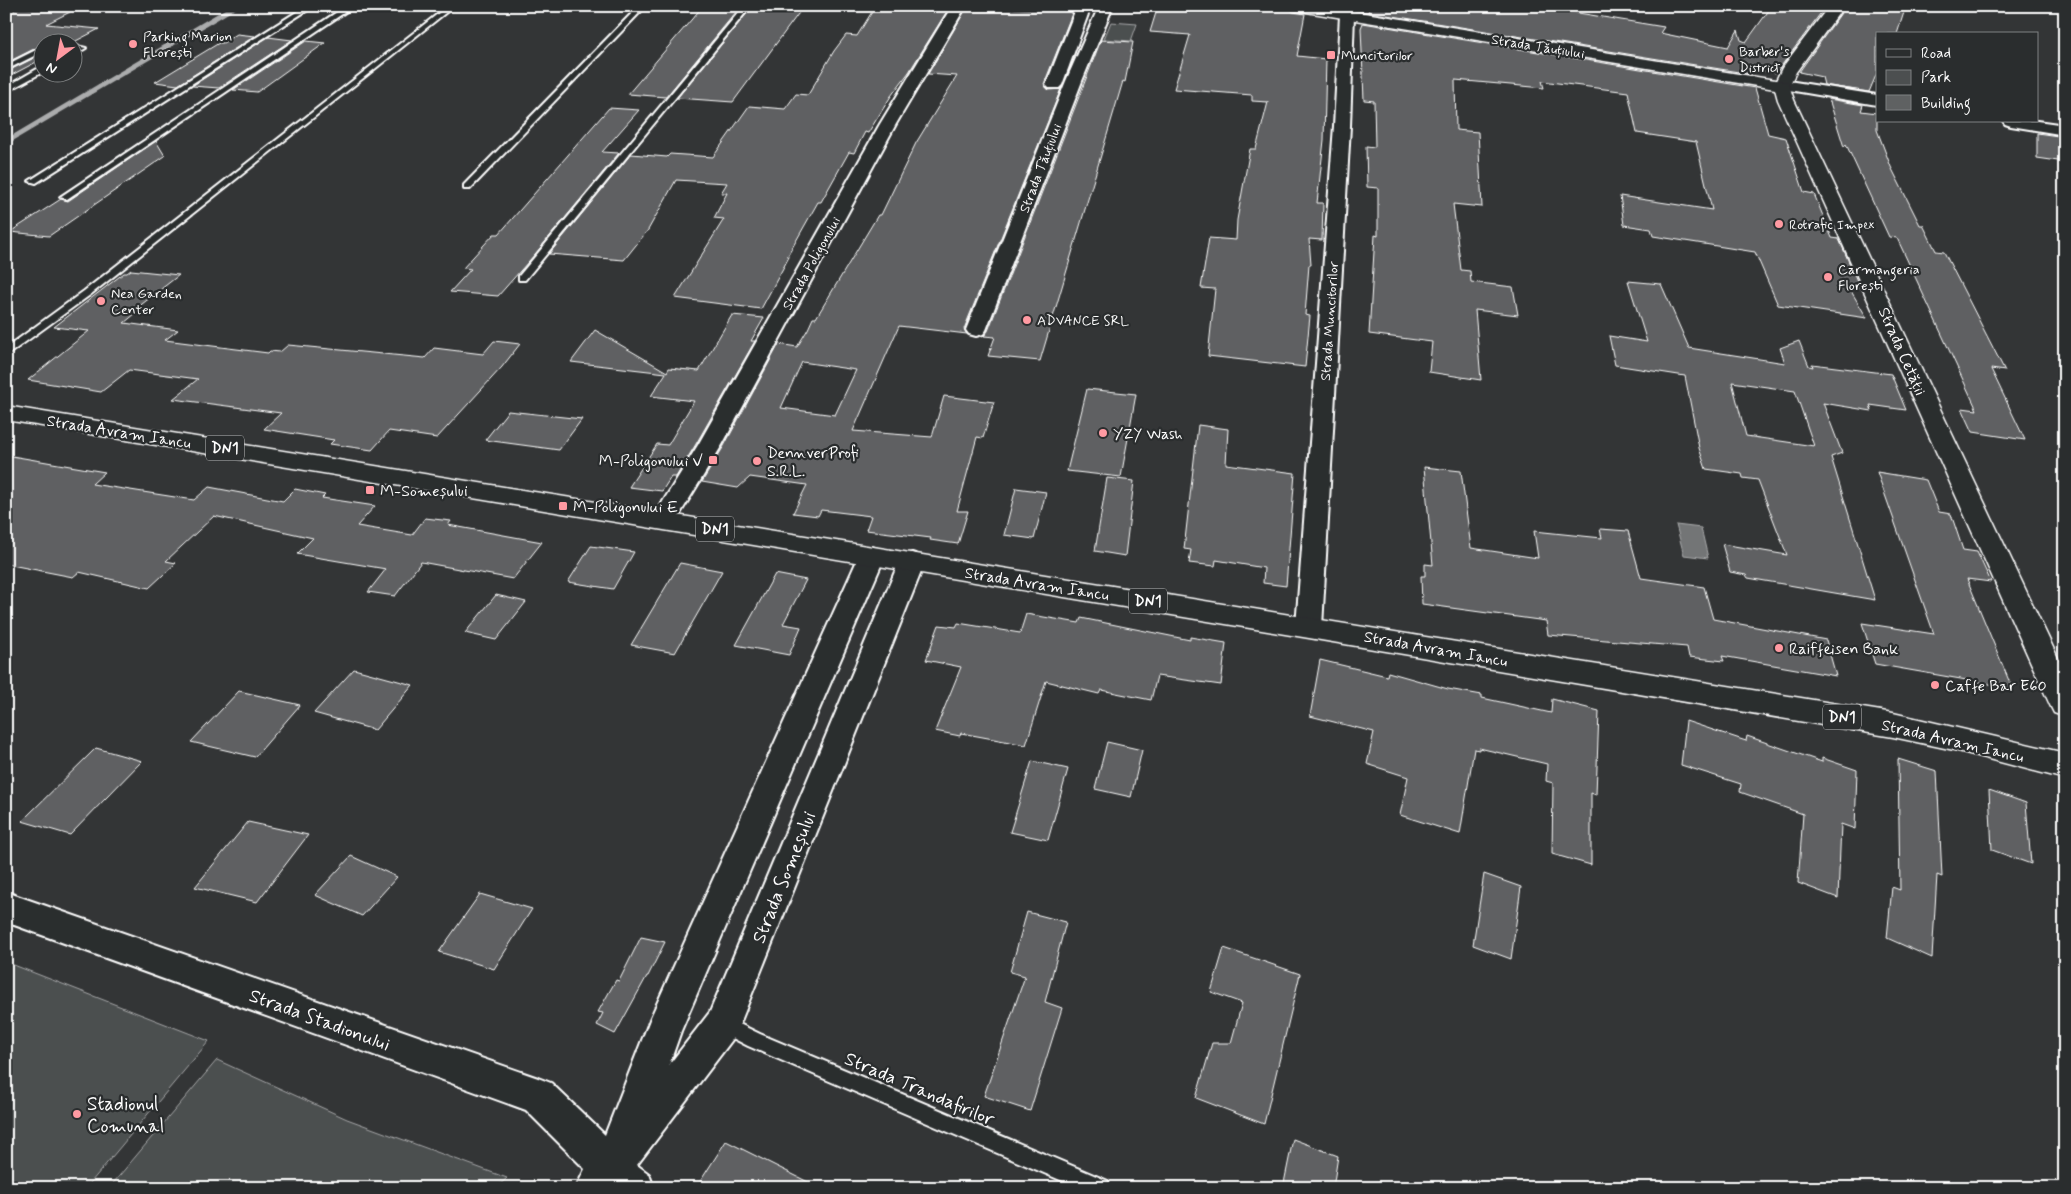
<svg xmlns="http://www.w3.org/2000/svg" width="2071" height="1194" font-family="Mynerve,sans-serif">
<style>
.green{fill:#4c4f50;stroke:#a6a7a8}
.water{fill:#737576;stroke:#abacad}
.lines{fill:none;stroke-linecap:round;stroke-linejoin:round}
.stream{stroke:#abacad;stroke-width:5}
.building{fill:#5f6162;stroke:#fff;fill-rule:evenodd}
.service-casing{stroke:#fff;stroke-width:4}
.minor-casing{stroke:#fff;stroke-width:4}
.tertiary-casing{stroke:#fff;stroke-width:3}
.secondary-casing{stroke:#fff;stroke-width:3}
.primary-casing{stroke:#fff;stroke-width:3}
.service{fill:#2a2d2e;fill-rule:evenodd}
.minor{fill:#2a2d2e;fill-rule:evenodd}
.tertiary{fill:#2a2d2e;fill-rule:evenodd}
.secondary{fill:#2a2d2e;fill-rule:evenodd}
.primary{fill:#2a2d2e;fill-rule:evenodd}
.poi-dot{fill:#ff9aa2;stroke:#2a2d2e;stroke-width:2}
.labels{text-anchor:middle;stroke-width:4.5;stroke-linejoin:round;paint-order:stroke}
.far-poi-label{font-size:14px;fill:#fff;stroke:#2a2d2e;text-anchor:start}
.far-street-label{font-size:14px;fill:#fff;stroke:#2a2d2e}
.shield{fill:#2a2d2e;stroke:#bfc0c0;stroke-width:1}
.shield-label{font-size:15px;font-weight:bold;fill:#fff}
.street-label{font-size:16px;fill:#fff;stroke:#2a2d2e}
.poi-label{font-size:16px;fill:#fff;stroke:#2a2d2e;text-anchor:start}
.near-street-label{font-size:19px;fill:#fff;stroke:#2a2d2e}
.near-poi-label{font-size:19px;fill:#fff;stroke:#2a2d2e;text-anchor:start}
</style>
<rect width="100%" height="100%" fill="#333536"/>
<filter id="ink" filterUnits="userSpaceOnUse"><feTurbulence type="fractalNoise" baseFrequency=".02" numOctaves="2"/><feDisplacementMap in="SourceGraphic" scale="10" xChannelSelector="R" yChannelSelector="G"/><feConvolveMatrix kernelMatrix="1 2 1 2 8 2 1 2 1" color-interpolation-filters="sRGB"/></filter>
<g filter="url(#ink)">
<g class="green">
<polygon points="1111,22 1137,24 1131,41 1104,39"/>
<polygon points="6,962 209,1041 86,1188 6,1188"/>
<polygon points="217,1060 347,1119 507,1178 496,1188 109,1188"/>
</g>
<polygon class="water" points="1676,525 1701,528 1708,558 1684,555"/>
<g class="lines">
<polyline class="stream" points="6,142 235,6"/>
</g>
<g class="building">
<polygon points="703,6 741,6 666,97 628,94"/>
<polygon points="753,6 804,6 733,102 677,98"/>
<polygon points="920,6 949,8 909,72 891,96 868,133 865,132 854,153 849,152 821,202 818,202 787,257 789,257 761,309 675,298 724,219 714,218 727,193 721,193 727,183 676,180 648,230 624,260 549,254 631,154 667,157 670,154 713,157 749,106 785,109 796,94 808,95 834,51 846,35 857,36 875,7 918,9"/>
<path d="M1053,6H1075L1044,84L1049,90L1061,89L964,329L967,334L899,326L853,431L932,437L944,396L994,402L983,438L977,437L957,511H968L958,544L930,540L931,538L866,530L871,516L821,510L818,516L793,513L807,485L750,477L738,488L702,482L724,446L779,344L797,347L808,329L813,318H816L878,215H881L916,143L957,76L928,74L966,9L989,10L990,8L998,7L1051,11ZM802,362L856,370L835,415L781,408Z"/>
<polygon points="1158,6 1285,6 1293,12 1305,14 1297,56 1326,59 1324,140 1317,203 1323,203 1322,240 1309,239 1311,265 1309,265 1305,315 1310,316 1305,367 1208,356 1215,289 1201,288 1209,238 1236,240 1237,220 1250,149 1256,149 1268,102 1252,101 1252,95 1174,89 1190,35 1150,32"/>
<polygon points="1370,6 1568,6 1566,11 1664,27 1660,33 1728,47 1738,30 1741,40 1746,42 1772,6 1826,6 1776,73 1749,68 1751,74 1368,12"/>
<polygon points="1846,6 1906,6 1897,34 1877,34 1877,73 1869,92 1824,85 1822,77 1799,72"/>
<polygon points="21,7 70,12 46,24 99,29 72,43 42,42 42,45 6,63 6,14"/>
<polygon points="1363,23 1755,88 1768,134 1786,138 1804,192 1814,194 1832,238 1839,239 1860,288 1848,286 1867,318 1778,305 1755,252 1653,236 1651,229 1624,225 1620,196 1712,210 1696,142 1637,133 1628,92 1542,81 1544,88 1455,80 1456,130 1478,132 1482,207 1453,204 1461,270 1470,271 1471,282 1513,287 1518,315 1475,310 1481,380 1429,372 1432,342 1369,334 1375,235 1378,236 1378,188 1367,187 1366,146 1375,147 1374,101 1364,100 1361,28"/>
<polygon points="237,34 255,36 178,85 155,82 219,43 223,43"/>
<polygon points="268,37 292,40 219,88 192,86"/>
<polygon points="1101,40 1133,42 1125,82 1123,81 1040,361 988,356 995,337 984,336 988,331"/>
<polygon points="306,41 325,43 257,92 233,90"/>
<polygon points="42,54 42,59 6,78 6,72"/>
<polygon points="1829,99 1863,105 1861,111 1877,113 1877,130 1891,167 1920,225 1923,225 1936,251 1944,252 2005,371 1991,369 2025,440 1973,432 1962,408 1977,410 1897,238 1889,237 1846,144 1844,147"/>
<polygon points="609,108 639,110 602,152 619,153 536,253 498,296 450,292 471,269 463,268 494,234 499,234"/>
<polygon points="2037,133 2065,137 2065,162 2037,158"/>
<polygon points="156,141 165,156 49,236 10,232 61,199 68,201"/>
<polygon points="131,270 179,275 137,308 141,309 124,323 178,330 165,340 268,353 270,351 280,352 288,345 425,358 434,348 483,354 494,341 520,344 502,367 437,438 389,431 372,450 330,444 334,440 264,429 281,413 173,399 198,379 129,370 101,392 28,380 89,331 54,327 124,273 127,273"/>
<path d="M1628,281L1661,284L1689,348L1785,363L1780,348L1799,341L1809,366L1813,367L1812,364L1891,374L1906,410L1870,405L1872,411L1823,403L1842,453L1831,457L1875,600L1748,578L1746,575L1730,572L1722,544L1787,555L1758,480L1743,478L1742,474L1706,469L1699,448L1685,376L1615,365L1609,336L1647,342ZM1732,382L1795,391L1814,446L1746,436Z"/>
<polygon points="732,315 764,318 751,341 755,341 696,444 676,477 671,477 662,491 629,487 657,444 668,445 694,401 651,396 666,373 571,362 595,330 667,372 669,368 699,371"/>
<polygon points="1087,389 1136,394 1121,477 1067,471"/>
<polygon points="508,411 582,419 559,450 485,440"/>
<polygon points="1198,425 1228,429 1226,464 1295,473 1286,586 1263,583 1264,568 1216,560 1215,566 1189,563 1191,550 1184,549"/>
<polygon points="6,455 105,472 92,484 194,500 209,487 283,501 295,489 325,495 322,498 375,506 357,526 412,535 425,518 451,521 448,525 542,542 513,579 421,562 395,596 368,592 386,569 297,554 313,538 214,516 166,561 176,563 149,588 79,572 73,577 6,564"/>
<polygon points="1424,467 1461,471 1471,548 1538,558 1534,531 1602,538 1600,529 1628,531 1641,578 1704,587 1713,619 1826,640 1836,676 1722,656 1724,661 1689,657 1687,647 1548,635 1546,621 1422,604 1421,576 1425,576 1425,564 1433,565"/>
<polygon points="1877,472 1926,480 1939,512 1951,514 1963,550 1977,552 1991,582 1967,579 2012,688 1875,664 1862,623 1934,634"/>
<polygon points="1107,478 1134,481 1125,556 1095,551"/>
<polygon points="1016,488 1046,492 1034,539 1004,535"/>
<polygon points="591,546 634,552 613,589 568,582"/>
<polygon points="680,563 722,571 675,653 631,645"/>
<polygon points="775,574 806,580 783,624 801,627 789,655 736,645"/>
<polygon points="496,595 526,602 496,640 465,633"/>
<polygon points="1026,614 1079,623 1081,618 1190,640 1190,637 1226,643 1221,685 1157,676 1151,700 1101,690 1099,694 1046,681 1026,745 961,733 960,736 935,731 961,667 926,660 939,625 956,627 958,623 1020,633"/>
<polygon points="1320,660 1387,676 1388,672 1448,689 1482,695 1482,698 1551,713 1552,699 1599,711 1596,795 1591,793 1591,865 1552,854 1553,783 1546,781 1547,764 1479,748 1479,750 1474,749 1460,834 1400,815 1408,777 1367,764 1374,732 1310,716"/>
<polygon points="354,669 413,685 375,730 314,713"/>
<polygon points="239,691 300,705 255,757 191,742"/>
<polygon points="1686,721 1746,741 1747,736 1822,762 1822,758 1857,770 1855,829 1841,824 1838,898 1798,883 1803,814 1740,792 1741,784 1681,765"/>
<polygon points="1107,742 1142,750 1131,797 1095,789"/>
<polygon points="96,748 142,761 70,835 22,821"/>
<polygon points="1898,759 1937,771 1942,877 1937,875 1932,958 1887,938 1892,887 1900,890"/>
<polygon points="1032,761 1068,769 1048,840 1010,832"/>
<polygon points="1989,790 2026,803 2031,864 1992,850"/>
<polygon points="248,822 308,835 257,902 195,887"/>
<polygon points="351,856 397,877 362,916 315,895"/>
<polygon points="1484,874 1521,887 1511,959 1473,945"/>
<polygon points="480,894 532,909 494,969 439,952"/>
<polygon points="1027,912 1066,922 1045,1002 1062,1008 1030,1111 984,1096 1025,976 1010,972"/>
<polygon points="641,937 665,942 648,976 647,976 615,1034 597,1025 603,1013 598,1012 616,980 619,981"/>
<polygon points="1224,948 1300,974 1264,1124 1196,1098 1212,1043 1231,1043 1242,1003 1211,992"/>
<polygon points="1293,1139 1338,1156 1333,1188 1283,1188"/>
<polygon points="726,1141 820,1188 696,1188"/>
</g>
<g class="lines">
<defs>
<g id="service">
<polygon points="306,6 314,6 36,183 29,181"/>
<polygon points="346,6 354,6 67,199 60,197"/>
<polygon points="639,6 646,6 470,189 464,189 464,185"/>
<polygon points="744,6 751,6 525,280 519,280 519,276"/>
<polygon points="444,9 449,10 90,295 6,356 6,348 84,291"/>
<polygon points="72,45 86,48 72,56 72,51 75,49 72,49"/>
<polygon points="42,47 42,52 6,70 6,65"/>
<polygon points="39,68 42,68 43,72 6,92 6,87"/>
<polygon points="723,1016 760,1034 1108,1181 1110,1188 1079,1188 748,1046 717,1030 715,1024 717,1018"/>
</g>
<g id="minor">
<polygon points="952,6 966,6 896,124 722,445 672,527 663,529 654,527 651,521 698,445 880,124"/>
<polygon points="1077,6 1091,6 1062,85 1059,88 1049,88 1046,85"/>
<polygon points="1099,6 1113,6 1082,81 986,330 983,334 976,336 969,334 966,330 1066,81"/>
<polygon points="1347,11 1354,15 1350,126 1322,627 1319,634 1309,637 1299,634 1296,627 1334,126 1340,15"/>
<polygon points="1782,80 1877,95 1877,105 1777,88 1774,85 1777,82"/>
<polygon points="2003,121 2037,121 2065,125 2065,135 2011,126 2005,124"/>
<polygon points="872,547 881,550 885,556 681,1031 669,1065 710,1012 899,562 903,556 912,553 921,556 925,562 735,1036 637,1165 649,1174 654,1188 576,1188 585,1169 526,1110 6,922 6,892 538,1078 551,1083 605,1135 651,1017 859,556 863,550"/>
</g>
<polygon id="tertiary" points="1829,6 1844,6 1796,72 1788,88 1776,88 1774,85 1782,68"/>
<polygon id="secondary" points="1287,6 1322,6 1788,82 1794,100 2065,673 2065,717 2054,713 2050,705 1778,100 1775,89 1294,10"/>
<polygon id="primary" points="6,406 1893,713 2065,753 2065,779 1954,750 1893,737 1309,638 6,420"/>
</defs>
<use href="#service" class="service-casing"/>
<use href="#minor" class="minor-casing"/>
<use href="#tertiary" class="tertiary-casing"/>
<use href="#secondary" class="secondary-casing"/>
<use href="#primary" class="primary-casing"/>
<use href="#service" class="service"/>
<use href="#minor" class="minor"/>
<use href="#tertiary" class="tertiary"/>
<use href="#secondary" class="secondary"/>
<use href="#primary" class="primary"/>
</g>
</g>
<g class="poi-dot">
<circle cx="133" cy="44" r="5"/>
<rect x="1326" y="50" width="10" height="10" rx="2.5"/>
<circle cx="1729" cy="59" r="5"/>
<circle cx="1779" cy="224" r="5"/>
<circle cx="1828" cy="277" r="5"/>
<circle cx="101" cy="301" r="5"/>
<circle cx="1027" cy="320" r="5"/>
<circle cx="1103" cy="433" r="5"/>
<rect x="708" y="455" width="10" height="10" rx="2.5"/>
<circle cx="757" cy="461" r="5"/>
<rect x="365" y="485" width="10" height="10" rx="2.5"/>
<rect x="558" y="501" width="10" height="10" rx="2.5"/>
<circle cx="1779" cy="648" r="5"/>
<circle cx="1935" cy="685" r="5"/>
<circle cx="77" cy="1114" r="5"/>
</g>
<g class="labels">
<g class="far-poi-label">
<text x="143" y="41">Parking Marion<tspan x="143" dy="16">FLorești</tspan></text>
<text x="1739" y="56">Barber's<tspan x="1739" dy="16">District</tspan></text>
<text x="1341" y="60">Muncitorilor</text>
<text x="1789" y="229">Rotrafic Impex</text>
<text x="1838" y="274">Carmangeria<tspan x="1838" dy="16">Florești</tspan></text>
<text x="111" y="298">Nea Garden<tspan x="111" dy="16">Center</tspan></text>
<text x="1037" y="325">ADVANCE SRL</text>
</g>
<g class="far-street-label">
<text transform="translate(1538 46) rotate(9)" y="5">Strada Tăuțiului</text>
<text transform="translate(1040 168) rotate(-69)" y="5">Strada Tăuțiului</text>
<text transform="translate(811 263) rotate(-61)" y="5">Strada Poligonului</text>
<text transform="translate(1329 321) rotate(-86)" y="5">Strada Muncitorilor</text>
</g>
<g class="shield">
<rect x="206" y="435.5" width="38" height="25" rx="4"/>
<rect x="696" y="516.5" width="38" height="25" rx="4"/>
<rect x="1129" y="588.5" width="38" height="25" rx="4"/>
<rect x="1823" y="704.5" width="38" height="25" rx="4"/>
</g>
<g class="shield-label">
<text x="225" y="453">DN1</text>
<text x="715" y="534">DN1</text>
<text x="1148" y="606">DN1</text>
<text x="1842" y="722">DN1</text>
</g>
<g class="street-label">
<text transform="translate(1903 351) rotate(66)" y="6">Strada Cetății</text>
<text transform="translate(119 431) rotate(9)" y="6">Strada Avram Iancu</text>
<text transform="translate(1037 583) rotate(9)" y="6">Strada Avram Iancu</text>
<text transform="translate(1436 648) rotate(10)" y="6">Strada Avram Iancu</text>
<text transform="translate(1953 740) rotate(13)" y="6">Strada Avram Iancu</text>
</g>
<g class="poi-label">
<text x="1113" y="439">YZY Wash</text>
<text x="767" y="458">DennverProfi<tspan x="767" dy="18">S.R.L.</tspan></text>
<text x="703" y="466" text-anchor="end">M-Poligonului V</text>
<text x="380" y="496">M-Someșului</text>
<text x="573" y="512">M-Poligonului E</text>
<text x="1789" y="654">Raiffeisen Bank</text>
<text x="1945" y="691">Caffe Bar E60</text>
</g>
<g class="near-street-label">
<text transform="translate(783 877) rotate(-68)" y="7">Strada Someșului</text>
<text transform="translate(320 1019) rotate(20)" y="7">Strada Stadionului</text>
<text transform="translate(920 1088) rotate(23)" y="7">Strada Trandafirilor</text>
</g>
<g class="near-poi-label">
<text x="87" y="1110">Stadionul<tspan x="87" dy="22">Comunal</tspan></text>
</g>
</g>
<rect width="2071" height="1194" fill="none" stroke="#2a2d2e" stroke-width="25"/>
<rect x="12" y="12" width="2046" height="1169" fill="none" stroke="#fff" stroke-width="2" filter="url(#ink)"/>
<rect x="1876" y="32" width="162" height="90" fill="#2a2d2e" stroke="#7f8182"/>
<rect x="1886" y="49" width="25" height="8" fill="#2a2d2e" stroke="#7f8182"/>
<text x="1921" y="58" font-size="15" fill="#ffffff">Road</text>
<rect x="1886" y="70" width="25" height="15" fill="#4c4f50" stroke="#7f8182"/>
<text x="1921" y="82" font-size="15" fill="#ffffff">Park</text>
<rect x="1886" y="95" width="25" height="15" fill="#5f6162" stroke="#7f8182"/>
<text x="1921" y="108" font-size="15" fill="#ffffff">Building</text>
<g transform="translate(58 58) rotate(212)"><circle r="24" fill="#2a2d2e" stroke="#7f8182"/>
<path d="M0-4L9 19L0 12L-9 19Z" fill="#ff9aa2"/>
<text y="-8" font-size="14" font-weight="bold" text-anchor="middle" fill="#ffffff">N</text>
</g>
</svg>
